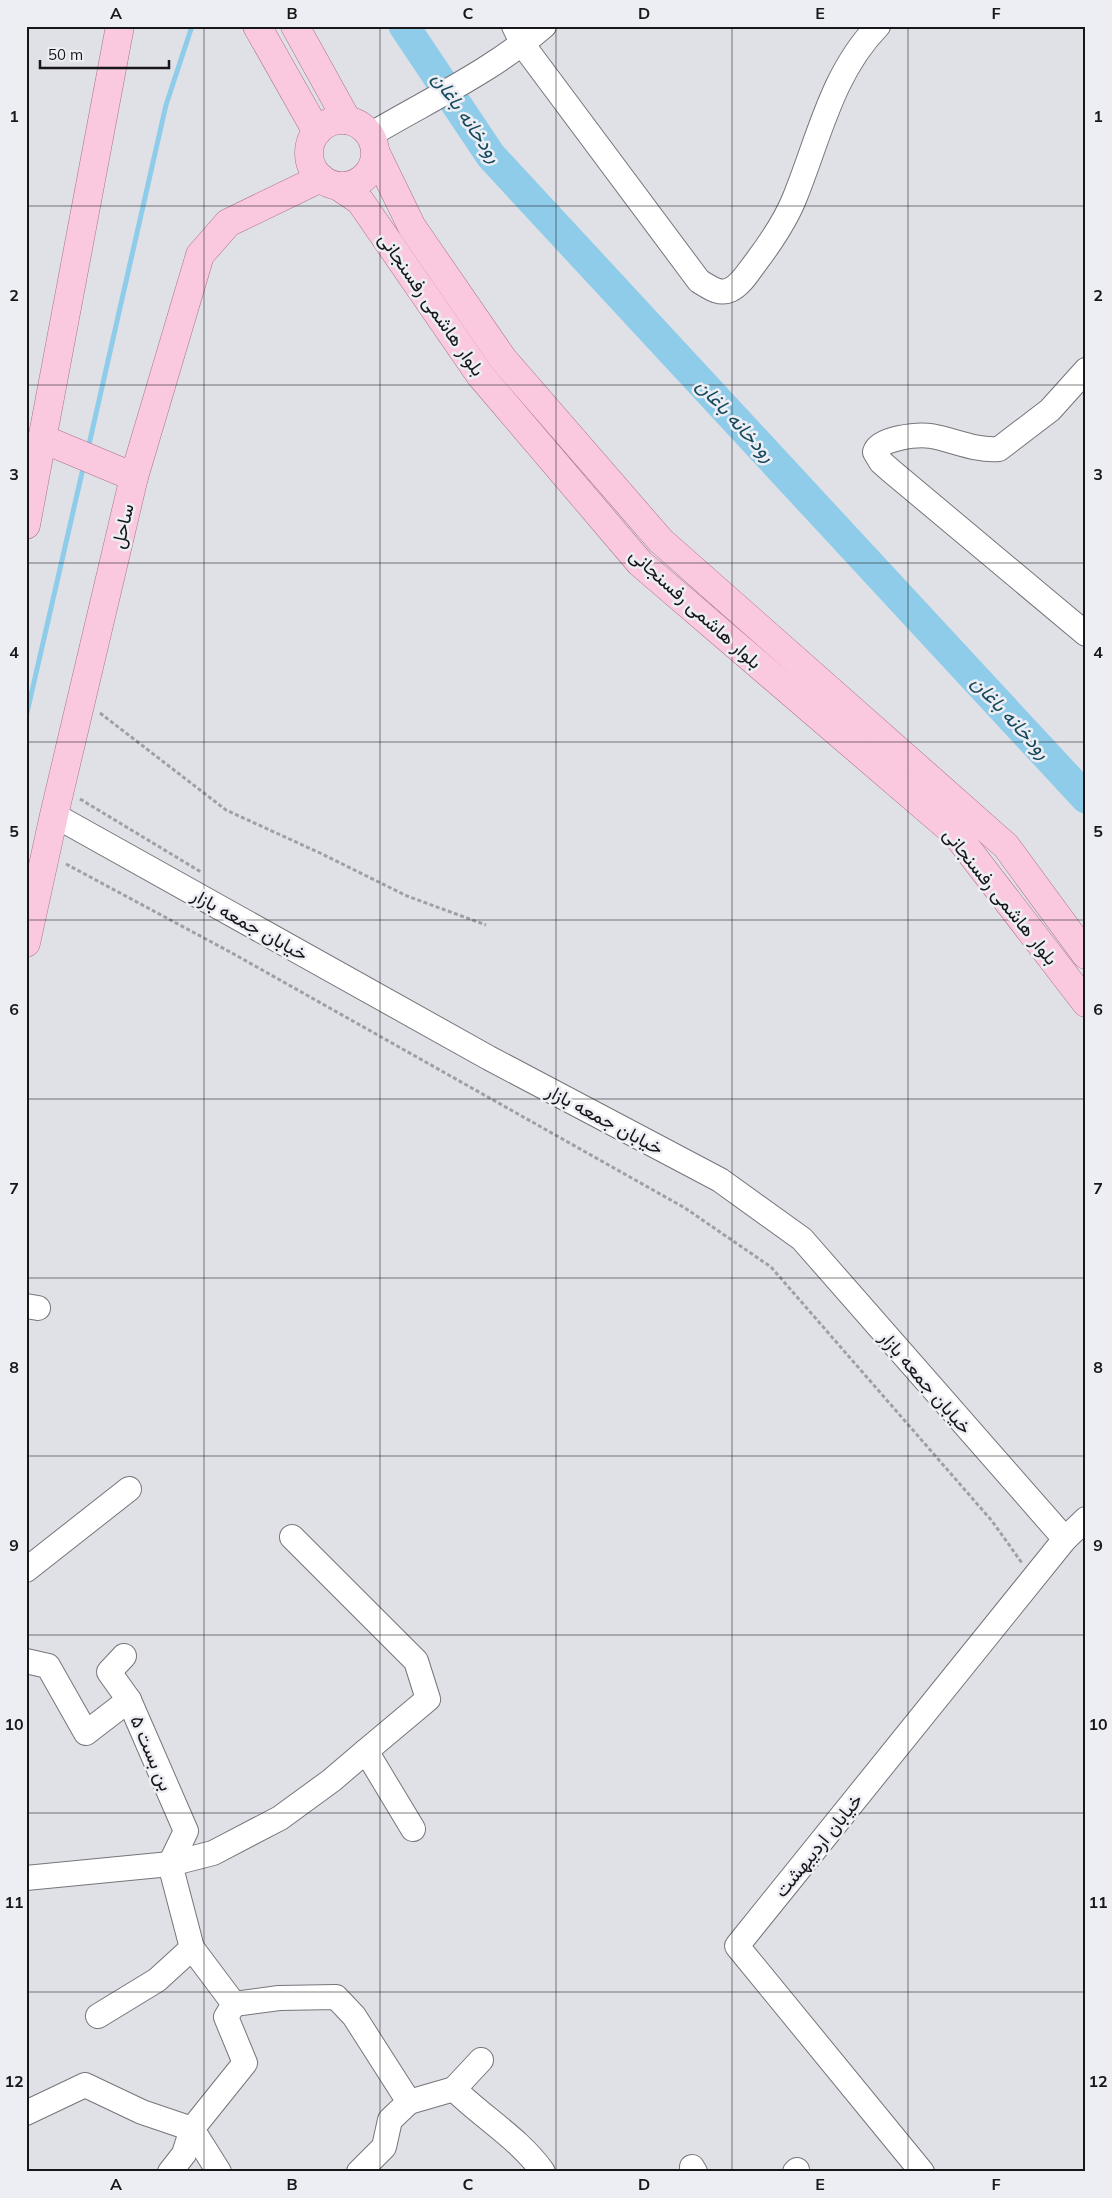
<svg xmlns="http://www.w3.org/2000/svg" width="1112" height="2198" font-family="Mulish,Vazirmatn,sans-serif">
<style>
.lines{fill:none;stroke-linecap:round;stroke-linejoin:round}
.stream{stroke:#8eccea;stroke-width:5}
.river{stroke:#8eccea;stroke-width:31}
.minor-casing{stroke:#75757b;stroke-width:26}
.major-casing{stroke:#a9728c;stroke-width:29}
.path{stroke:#9fa0a5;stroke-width:3;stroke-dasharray:4 2.5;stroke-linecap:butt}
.minor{stroke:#fff;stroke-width:24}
.major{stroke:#fac8df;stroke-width:28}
.grid{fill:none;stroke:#171719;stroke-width:1;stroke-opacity:0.55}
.labels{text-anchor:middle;stroke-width:5;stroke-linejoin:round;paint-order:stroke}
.street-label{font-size:19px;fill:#171719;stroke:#edeef4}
.water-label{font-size:20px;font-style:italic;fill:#174a5f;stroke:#edeef4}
.neatline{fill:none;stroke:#171719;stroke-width:2}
.grid-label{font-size:16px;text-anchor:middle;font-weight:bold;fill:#171719}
</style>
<rect width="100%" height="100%" fill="#e0e1e7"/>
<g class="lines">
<g class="stream">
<polyline points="88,449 166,105 192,26"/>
<polyline points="26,717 84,464"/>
</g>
<polyline class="river" points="404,26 491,156 1086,798"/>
<defs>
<g id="minor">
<path d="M514,26L523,45L699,281C709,287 719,295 730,290C741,285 749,271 756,262C771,242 786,220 795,197C819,138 832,73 878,26"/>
<path d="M370,135C429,100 492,71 544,26"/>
<path d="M1086,370L1050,410L999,449C975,451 954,440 931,436C918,434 879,438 875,452L881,462L890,470L1086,634"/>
<polyline points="54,815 489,1058 720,1180 802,1239 1065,1539"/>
<polyline points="26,1306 38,1308"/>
<polyline points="292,1537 416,1661 428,1699 366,1751"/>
<polyline points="26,1570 129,1489"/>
<polyline points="124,1656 109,1672 129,1700"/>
<path d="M26,1661L48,1666L86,1733L129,1700L186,1831L170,1864L192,1948L234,2004L279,1998L336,1997L354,2016L409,2102L454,2089C482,2117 520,2139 543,2172"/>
<polyline points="26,1878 170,1864 213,1853 280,1818 332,1780 366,1751 413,1829"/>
<polyline points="98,2016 157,1980 192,1948"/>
<polyline points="454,2089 481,2060"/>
<polyline points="26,2113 85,2085 142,2112 192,2129 184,2154 170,2172"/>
<polyline points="692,2167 695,2172"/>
<polyline points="219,2172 192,2129 245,2063 226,2017 234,2004"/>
<polyline points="359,2172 384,2147 390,2120 409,2102"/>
<polyline points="795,2172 797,2170"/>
<polyline points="922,2172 737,1946 1065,1539 1086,1519"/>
</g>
<g id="major">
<polyline points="257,26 317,132"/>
<polyline points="295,26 347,120"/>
<circle cx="342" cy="153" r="33"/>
<polyline points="376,153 412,227 503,359 661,541 1006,846 1086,955"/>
<polyline points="338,186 360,201 480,375 640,563 956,834 1086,1003"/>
<polyline points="43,439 134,477"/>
<polyline points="26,525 120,26"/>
<polyline points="26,943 54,815 134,477 200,255 228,223 321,178"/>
</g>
</defs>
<use href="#minor" class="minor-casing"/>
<use href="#major" class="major-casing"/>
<g class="path">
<polyline points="100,713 226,810 320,853 407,896 486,925"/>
<polyline points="80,799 201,872"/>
<polyline points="66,864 232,953 685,1208 771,1267 992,1521 1022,1563"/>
</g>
<use href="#minor" class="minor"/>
<use href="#major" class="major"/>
</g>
<path class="grid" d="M204,26V2172M380,26V2172M556,26V2172M732,26V2172M908,26V2172M26,206H1086M26,385H1086M26,563H1086M26,742H1086M26,920H1086M26,1099H1086M26,1278H1086M26,1456H1086M26,1635H1086M26,1813H1086M26,1992H1086"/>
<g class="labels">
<g class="street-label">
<text transform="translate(432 304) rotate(55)" y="7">بلوار هاشمی رفسنجانی</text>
<text transform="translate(122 526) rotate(-77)" y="7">ساحل</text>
<text transform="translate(696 608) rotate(42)" y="7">بلوار هاشمی رفسنجانی</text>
<text transform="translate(1001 896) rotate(51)" y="7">بلوار هاشمی رفسنجانی</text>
<text transform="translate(250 924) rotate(29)" y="7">خیابان جمعه بازار</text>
<text transform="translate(605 1119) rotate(28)" y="7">خیابان جمعه بازار</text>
<text transform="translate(926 1382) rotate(49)" y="7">خیابان جمعه بازار</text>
<text transform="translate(152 1753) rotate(67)" y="7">بن بست ۵</text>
<text transform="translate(818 1845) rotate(-51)" y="7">خیابان اردیبهشت</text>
</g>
<g class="water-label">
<text transform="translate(467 117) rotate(55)" y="7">رودخانه باغان</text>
<text transform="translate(736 420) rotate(47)" y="7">رودخانه باغان</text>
<text transform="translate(1011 717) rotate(47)" y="7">رودخانه باغان</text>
</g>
</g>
<rect width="1112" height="2198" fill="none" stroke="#edeef4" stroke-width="55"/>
<path d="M40 60v8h129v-8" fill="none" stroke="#171719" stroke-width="2.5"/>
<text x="48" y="60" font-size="15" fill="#171719" stroke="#edeef4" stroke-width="4" paint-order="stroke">50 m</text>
<rect x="28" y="28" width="1056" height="2142" class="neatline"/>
<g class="grid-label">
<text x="116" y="19">A</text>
<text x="292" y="19">B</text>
<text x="468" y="19">C</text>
<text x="644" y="19">D</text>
<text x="820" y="19">E</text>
<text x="996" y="19">F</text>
<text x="14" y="122">1</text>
<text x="1098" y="122">1</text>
<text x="14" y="301">2</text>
<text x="1098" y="301">2</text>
<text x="14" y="480">3</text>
<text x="1098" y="480">3</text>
<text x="14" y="658">4</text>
<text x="1098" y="658">4</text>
<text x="14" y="837">5</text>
<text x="1098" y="837">5</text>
<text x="14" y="1015">6</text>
<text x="1098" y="1015">6</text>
<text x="14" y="1194">7</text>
<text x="1098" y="1194">7</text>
<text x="14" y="1373">8</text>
<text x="1098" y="1373">8</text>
<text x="14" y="1551">9</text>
<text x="1098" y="1551">9</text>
<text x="14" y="1730">10</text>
<text x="1098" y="1730">10</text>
<text x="14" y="1908">11</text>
<text x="1098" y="1908">11</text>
<text x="14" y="2087">12</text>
<text x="1098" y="2087">12</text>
<text x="116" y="2190">A</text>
<text x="292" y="2190">B</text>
<text x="468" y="2190">C</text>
<text x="644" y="2190">D</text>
<text x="820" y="2190">E</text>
<text x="996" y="2190">F</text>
</g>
</svg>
